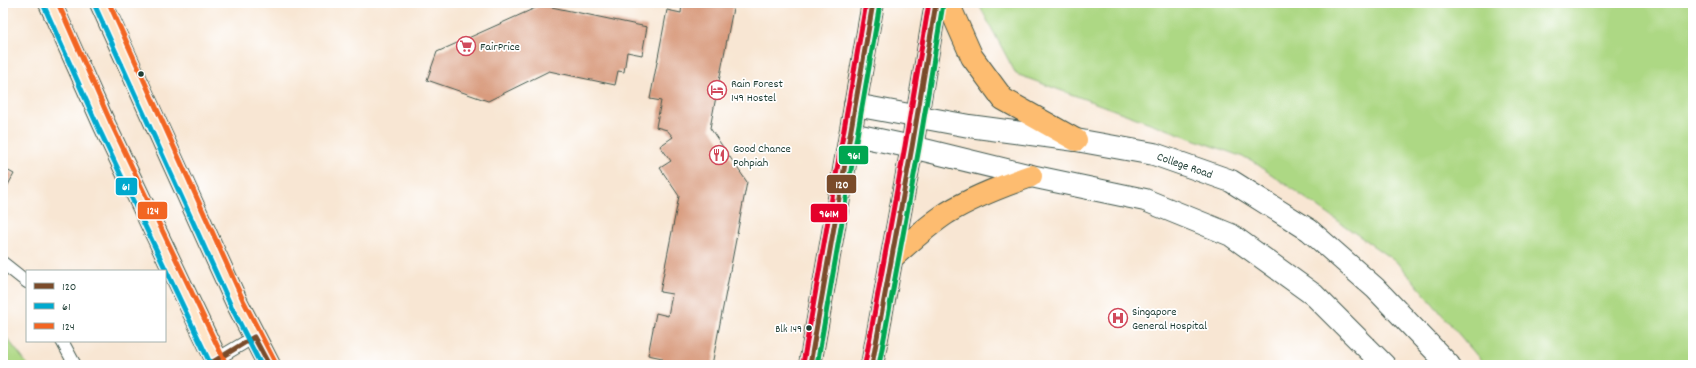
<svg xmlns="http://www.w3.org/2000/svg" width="1696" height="368" font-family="Dekko,sans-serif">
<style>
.green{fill:#add884;stroke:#668a5c}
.building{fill:#d99c7f}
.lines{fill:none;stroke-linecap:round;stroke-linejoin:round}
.service-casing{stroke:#40564c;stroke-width:14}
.minor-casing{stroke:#40564c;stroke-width:24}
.secondary-casing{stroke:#40564c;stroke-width:24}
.primary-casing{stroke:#40564c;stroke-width:24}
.service{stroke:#fff;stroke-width:12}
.minor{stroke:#fff;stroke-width:22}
.secondary{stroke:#fee4c6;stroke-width:22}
.primary{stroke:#fdbc70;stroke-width:22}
.bus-1-casing{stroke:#fff;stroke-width:8}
.bus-2-casing{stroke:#fff;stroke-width:8}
.bus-3-casing{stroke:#fff;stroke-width:8}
.bus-4-casing{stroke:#fff;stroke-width:8}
.bus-5-casing{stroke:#fff;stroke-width:8}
.bus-1{stroke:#7a4b2a;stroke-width:5}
.bus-2{stroke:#00a9ce;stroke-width:5}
.bus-3{stroke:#f26522;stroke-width:5}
.bus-4{stroke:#00a651;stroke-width:5}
.bus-5{stroke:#e4002b;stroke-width:5}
.bus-dot{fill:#1f3d34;stroke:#fff;stroke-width:1.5}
.labels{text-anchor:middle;stroke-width:3.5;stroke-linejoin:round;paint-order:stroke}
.bus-label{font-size:11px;fill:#1f3d34;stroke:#fff;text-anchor:end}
.poi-label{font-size:12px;fill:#1f3d34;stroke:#fff;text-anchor:start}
.street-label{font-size:12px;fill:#1f3d34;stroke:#fff}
.line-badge{stroke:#fff;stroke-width:1.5}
.badge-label{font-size:11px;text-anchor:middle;font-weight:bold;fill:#fff}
</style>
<rect width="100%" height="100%" fill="#fff"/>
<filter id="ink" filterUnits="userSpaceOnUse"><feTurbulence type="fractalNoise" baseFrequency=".025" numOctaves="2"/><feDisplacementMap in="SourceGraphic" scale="8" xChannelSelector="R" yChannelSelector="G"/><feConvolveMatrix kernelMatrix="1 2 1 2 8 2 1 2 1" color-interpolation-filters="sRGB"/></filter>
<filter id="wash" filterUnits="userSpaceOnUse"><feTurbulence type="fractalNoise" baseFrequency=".012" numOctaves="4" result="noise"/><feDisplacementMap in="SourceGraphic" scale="16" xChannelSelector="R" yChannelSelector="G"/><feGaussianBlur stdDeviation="0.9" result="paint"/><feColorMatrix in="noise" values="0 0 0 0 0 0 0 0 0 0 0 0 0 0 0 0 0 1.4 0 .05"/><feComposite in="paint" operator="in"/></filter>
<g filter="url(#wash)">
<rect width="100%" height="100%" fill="#f8e6d3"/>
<g class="green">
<polygon points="978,3 1693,3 1693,365 1485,365 1399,264 1251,160 1016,74"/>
<polygon points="3,333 28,365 3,365"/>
</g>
<g id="blocks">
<g class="building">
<polygon points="682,3 734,3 710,128 747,182 712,365 679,365 662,361 662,358 648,355 656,313 668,316 672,294 660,292 679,196 660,168 671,161 660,146 673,137 667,130 656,127 661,101 650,99 667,10 681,13"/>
<polygon points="542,5 647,27 642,55 627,52 624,72 618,71 615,85 549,71 488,101 427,80 437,52"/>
<polygon points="3,158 7,161 3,168 14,174 3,194"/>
</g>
</g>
</g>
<g filter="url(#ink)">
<use href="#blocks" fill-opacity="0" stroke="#40564c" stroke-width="1"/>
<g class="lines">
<defs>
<g id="service">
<polyline points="3,263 27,282"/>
<polyline points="62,341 75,365"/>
<polyline points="212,362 254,337"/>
</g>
<g id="minor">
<polyline points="855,105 969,126 1076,140 1154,154 1231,181 1309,230 1375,288 1449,365"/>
<polyline points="851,134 912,147 1031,176 1145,200 1231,235 1314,295 1384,365"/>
</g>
<g id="secondary">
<polyline points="50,3 105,126 219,365"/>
<polyline points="101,3 237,303 269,365"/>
</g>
<g id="primary">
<polyline points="948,3 972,57 1003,99 1076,140"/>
<path d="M892,258C909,243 927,226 947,213C973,197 1002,186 1031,176"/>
<polyline points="810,365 873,3"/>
<polyline points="872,365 912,147 936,3"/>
</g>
</defs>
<use href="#service" class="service-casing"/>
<use href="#minor" class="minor-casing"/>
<use href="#secondary" class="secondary-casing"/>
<use href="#primary" class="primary-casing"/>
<use href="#service" class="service"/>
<use href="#minor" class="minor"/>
<use href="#secondary" class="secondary"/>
<use href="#primary" class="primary"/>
<defs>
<g id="bus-1">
<polyline points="208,365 254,337 269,365"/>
<polyline points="810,365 873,3"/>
<polyline points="872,365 912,147 936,3"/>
</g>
<g id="bus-2">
<polyline points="44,6 99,129 211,365"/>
<polyline points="95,6 231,306 261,365"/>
</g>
<g id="bus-3">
<polyline points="58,3 111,123 225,362"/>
<polyline points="109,3 243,300 275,362"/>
</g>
<g id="bus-4">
<polyline points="817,365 880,4"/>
<polyline points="879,365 919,148 943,4"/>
</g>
<g id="bus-5">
<polyline points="803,364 866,3"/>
<polyline points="865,364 905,146 929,3"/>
</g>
</defs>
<use href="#bus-1" class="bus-1-casing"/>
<use href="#bus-2" class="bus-2-casing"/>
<use href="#bus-3" class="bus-3-casing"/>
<use href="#bus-4" class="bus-4-casing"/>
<use href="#bus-5" class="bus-5-casing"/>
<use href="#bus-1" class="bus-1"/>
<use href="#bus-2" class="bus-2"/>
<use href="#bus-3" class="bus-3"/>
<use href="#bus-4" class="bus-4"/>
<use href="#bus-5" class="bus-5"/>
</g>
</g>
<defs>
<symbol id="supermarket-ring" viewBox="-11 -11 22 22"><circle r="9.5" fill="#fff" stroke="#d1495b" stroke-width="1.5"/><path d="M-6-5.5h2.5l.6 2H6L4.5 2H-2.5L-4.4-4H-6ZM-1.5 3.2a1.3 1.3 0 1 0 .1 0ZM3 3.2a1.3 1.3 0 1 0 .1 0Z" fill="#d1495b"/></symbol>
<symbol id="hotel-ring" viewBox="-11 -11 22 22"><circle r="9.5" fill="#fff" stroke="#d1495b" stroke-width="1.5"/><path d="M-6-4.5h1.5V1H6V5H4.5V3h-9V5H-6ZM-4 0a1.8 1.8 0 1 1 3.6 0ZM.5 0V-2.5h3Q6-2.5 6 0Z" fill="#d1495b"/></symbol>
<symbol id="restaurant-ring" viewBox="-11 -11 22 22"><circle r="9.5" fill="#fff" stroke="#d1495b" stroke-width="1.5"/><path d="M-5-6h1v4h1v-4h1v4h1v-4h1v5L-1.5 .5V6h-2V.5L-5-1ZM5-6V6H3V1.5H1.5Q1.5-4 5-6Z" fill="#d1495b"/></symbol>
<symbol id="hospital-ring" viewBox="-11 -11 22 22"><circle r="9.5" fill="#fff" stroke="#d1495b" stroke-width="1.5"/><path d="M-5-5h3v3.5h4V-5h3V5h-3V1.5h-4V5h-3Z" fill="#d1495b"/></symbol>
</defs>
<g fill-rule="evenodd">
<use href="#supermarket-ring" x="455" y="35" width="22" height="22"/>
<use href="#hotel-ring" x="706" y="79" width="22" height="22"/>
<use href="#restaurant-ring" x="708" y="144" width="22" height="22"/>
<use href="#hospital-ring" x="1107" y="307" width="22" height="22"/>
</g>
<g class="bus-dot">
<circle cx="141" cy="74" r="3.5"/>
<circle cx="809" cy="328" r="3.5"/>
</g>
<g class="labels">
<g class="bus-label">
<text x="802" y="332">Blk 149</text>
</g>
<g class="poi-label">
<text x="480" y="50">FairPrice</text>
<text x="731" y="87">Rain Forest<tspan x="731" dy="14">149 Hostel</tspan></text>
<text x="733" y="152">Good Chance<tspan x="733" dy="14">Pohpiah</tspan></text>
<text x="1132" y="315">Singapore<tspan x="1132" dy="14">General Hospital</tspan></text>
</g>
<g class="street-label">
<text transform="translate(1185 165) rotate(19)" y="4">College Road</text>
</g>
</g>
<g class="line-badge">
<rect x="838" y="145" width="31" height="20" rx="4" fill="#00a651"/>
<rect x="826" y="174" width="31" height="20" rx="4" fill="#7a4b2a"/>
<rect x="115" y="177" width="23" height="19" rx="4" fill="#00a9ce"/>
<rect x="137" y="201" width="31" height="19" rx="4" fill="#f26522"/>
<rect x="810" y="203" width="38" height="20" rx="4" fill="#e4002b"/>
</g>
<g class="badge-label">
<text x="854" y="159">961</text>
<text x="842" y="188">120</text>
<text x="126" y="190">61</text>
<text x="153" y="214">124</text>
<text x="829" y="217">961M</text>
</g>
<rect width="1696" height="368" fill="none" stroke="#fff" stroke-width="16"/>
<rect x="26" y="270" width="140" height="72" fill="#ffffff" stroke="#a5b1ae"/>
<rect x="34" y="283" width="20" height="6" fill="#7a4b2a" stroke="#a5b1ae"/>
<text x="62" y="290" font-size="12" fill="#1f3d34">120</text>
<rect x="34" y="303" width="20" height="6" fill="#00a9ce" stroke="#a5b1ae"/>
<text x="62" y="310" font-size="12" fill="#1f3d34">61</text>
<rect x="34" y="323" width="20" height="6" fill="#f26522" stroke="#a5b1ae"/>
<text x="62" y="330" font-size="12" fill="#1f3d34">124</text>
</svg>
